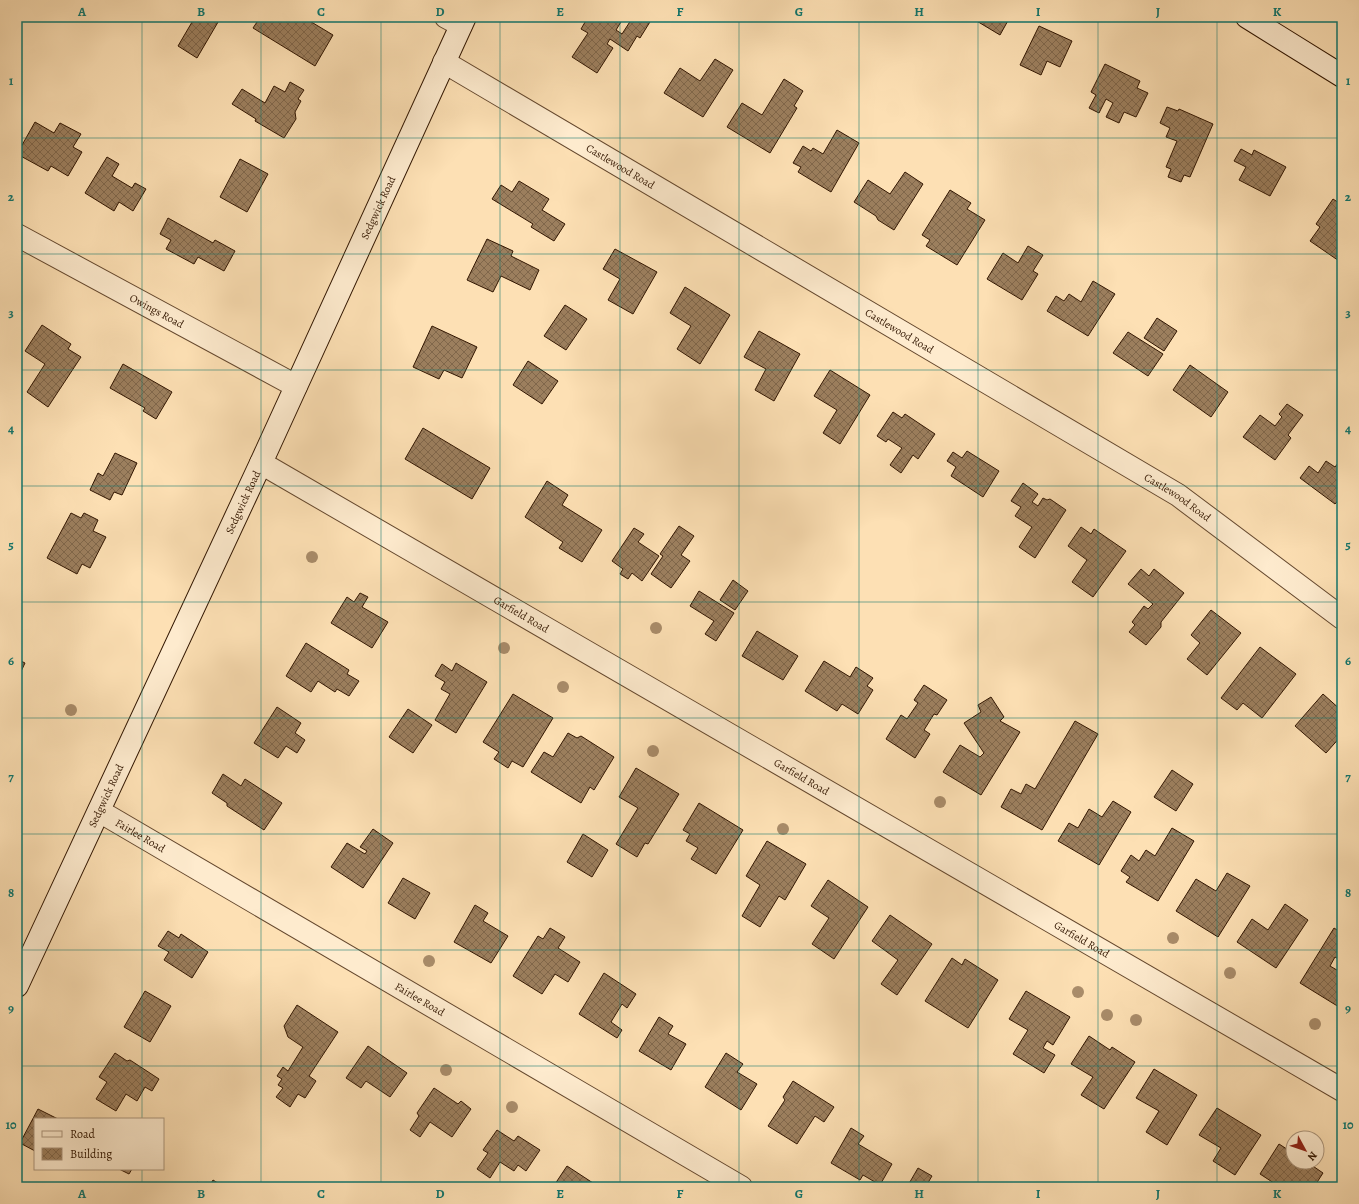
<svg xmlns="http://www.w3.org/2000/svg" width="1359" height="1204" font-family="Alegreya,serif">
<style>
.building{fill:url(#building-cross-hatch);stroke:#321601}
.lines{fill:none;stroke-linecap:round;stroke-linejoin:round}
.minor-casing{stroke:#65482e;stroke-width:24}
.secondary-casing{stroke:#321601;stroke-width:24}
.minor{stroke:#feebce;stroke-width:22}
.secondary{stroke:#feebce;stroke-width:22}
.tree{fill:#a98c6a}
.grid{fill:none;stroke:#0f766e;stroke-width:1;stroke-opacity:0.55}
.labels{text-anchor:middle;stroke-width:4;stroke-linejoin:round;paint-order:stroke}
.street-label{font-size:11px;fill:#321601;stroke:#feebce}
.neatline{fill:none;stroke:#0f766e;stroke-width:1.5}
.grid-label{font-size:13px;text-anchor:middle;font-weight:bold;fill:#0f766e}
</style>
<defs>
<pattern id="building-cross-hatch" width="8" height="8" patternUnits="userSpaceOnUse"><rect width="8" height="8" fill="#9c7f5e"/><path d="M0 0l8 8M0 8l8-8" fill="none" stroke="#80674b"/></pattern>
</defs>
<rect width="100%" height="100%" fill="#fde0b4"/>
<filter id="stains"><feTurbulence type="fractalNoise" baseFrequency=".005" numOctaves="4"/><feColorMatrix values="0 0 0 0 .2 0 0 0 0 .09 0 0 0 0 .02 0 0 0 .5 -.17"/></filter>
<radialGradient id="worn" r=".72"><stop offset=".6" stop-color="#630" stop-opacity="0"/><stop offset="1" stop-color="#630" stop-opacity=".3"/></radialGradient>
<g class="building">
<polygon points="195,17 221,17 197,58 178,46"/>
<polygon points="248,17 294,17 298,20 300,17 303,17 333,35 315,66 253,28 257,22"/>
<polygon points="588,17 624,17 616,30 622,34 633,17 653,17 640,38 637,36 628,51 610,39 607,44 613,48 597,73 572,57 588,33 581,29"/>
<polygon points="970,17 1010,17 1000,35"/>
<polygon points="1039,26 1072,41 1060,67 1047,61 1041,75 1020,65"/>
<polygon points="715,59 733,70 703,117 664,93 680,68 700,81"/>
<polygon points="1105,64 1140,81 1137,88 1148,93 1136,117 1124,112 1119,123 1106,117 1113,103 1106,99 1099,113 1089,108 1096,95 1091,92"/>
<polygon points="784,79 803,91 794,106 797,108 770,153 727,127 742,103 762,115"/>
<polygon points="290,82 304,90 298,99 301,101 295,112 296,119 284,138 255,121 256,119 232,104 242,89 265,103 274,86 285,92"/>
<polygon points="1167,107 1178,111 1179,109 1213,124 1190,177 1184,175 1181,182 1168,177 1171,169 1166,167 1177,141 1166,137 1170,128 1160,123"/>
<polygon points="35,122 54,133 60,123 81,134 73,147 82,152 68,176 51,166 48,171 17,154"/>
<polygon points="837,130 859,143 831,192 798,172 801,167 793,163 803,146 811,151 813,148 823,154"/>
<polygon points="1241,149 1252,155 1254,150 1286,167 1270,196 1239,180 1246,167 1234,161"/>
<polygon points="107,157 119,164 112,176 132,188 135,183 146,189 133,211 119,202 114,211 85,193"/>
<polygon points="240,159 268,174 247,212 220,197"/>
<polygon points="905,172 923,184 894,230 878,220 876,216 854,202 868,180 890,194"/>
<polygon points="519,181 549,199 542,210 565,224 554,241 531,227 533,224 492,199 501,185 512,192"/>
<polygon points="950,190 971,203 967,209 985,220 957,265 926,246 930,240 922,235"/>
<polygon points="1333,199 1342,205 1342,263 1310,241 1320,227 1316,224"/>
<polygon points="168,218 213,243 215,240 235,251 224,271 198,257 194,264 166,249 171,240 160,234"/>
<polygon points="487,239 513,251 511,256 539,270 530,290 501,276 493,292 467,280"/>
<polygon points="1028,246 1043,255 1033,271 1038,274 1022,300 987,279 1003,253 1018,263"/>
<polygon points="615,249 657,272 633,314 608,300 620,279 603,269"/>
<polygon points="1093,281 1115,294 1088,336 1047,311 1056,296 1064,301 1069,294 1081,302"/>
<polygon points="685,287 730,315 700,364 677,349 691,326 670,313"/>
<polygon points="565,305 587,319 566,350 544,336"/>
<polygon points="1157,318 1177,331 1164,351 1144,338"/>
<polygon points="42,325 71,344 68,349 81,357 48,407 27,392 45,364 25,351"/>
<polygon points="432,326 477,347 462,378 444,370 439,379 413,367"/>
<polygon points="759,331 800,354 774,401 755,390 766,369 744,357"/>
<polygon points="1128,332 1163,354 1148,376 1113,353"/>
<polygon points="528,361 558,381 542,404 513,385"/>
<polygon points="123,364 172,392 156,419 143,411 145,408 110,388"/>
<polygon points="1190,365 1228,392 1211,417 1173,390"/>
<polygon points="830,370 870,395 840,444 823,433 837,410 814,396"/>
<polygon points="1287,404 1303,415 1288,435 1291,438 1275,460 1243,437 1260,415 1275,426 1282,417 1279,414"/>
<polygon points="893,412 902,418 905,414 935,434 918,459 913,455 901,473 890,465 902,448 888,439 886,442 877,436"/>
<polygon points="423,428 490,468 472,499 405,459"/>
<polygon points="967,451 999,471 983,497 951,476 956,467 947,461 953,452 962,458"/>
<polygon points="115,453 137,463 122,495 114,492 110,500 90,490 98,473 103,476"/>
<polygon points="1342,458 1342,496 1335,504 1300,478 1309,466 1318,473 1326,461 1335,467"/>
<polygon points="547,481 568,495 562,505 602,530 582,562 559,548 563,542 525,517"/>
<polygon points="1023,483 1038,494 1032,502 1038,506 1043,498 1047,500 1050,499 1066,510 1035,558 1019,547 1032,527 1015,516 1021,507 1011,501"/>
<polygon points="71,513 81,518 84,513 98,520 93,531 106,537 90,568 82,564 77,574 47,558"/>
<polygon points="679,526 694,536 681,555 690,561 671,588 651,574 663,556 660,554"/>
<polygon points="1081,527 1091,534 1094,529 1126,551 1093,597 1072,582 1087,560 1068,546"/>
<polygon points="634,528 644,534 638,542 659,556 642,581 632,573 628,579 620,574 623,569 612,561"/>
<polygon points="1141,569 1149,576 1154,569 1184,593 1161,622 1161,627 1146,645 1129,632 1135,625 1132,622 1144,606 1148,609 1153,604 1128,584"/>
<polygon points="733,580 748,591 735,610 720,600"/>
<polygon points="699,591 734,613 716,641 705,634 714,621 690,606"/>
<polygon points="360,593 368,597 362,607 388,622 372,648 331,623 347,597 354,602"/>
<polygon points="1211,610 1241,633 1207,675 1187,659 1200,643 1191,635"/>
<polygon points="757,631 798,656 783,680 742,656"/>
<polygon points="306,643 349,670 347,674 359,681 349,696 337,689 335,692 318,681 311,692 286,676"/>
<polygon points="1260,647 1296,674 1262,718 1243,703 1237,710 1221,698"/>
<polygon points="17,659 25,663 17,680"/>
<polygon points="824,661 850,677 856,667 873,678 867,686 873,690 858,714 842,704 837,711 805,691"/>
<polygon points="456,663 487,682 456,733 435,720 450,694 441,689 445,682 435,676 442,664 452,671"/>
<polygon points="924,685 947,700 937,715 934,714 924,730 930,734 915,758 886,739 901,715 907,719 918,703 914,700"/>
<polygon points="513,694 553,718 523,767 512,761 508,768 494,759 499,752 483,742"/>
<polygon points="1323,694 1342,711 1342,735 1326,753 1295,726"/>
<polygon points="991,697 1004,717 1000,721 1020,732 981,795 943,772 960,745 980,757 984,753 964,723 981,712 978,705"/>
<polygon points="277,707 301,723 295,733 305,740 297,753 286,746 278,758 254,743"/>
<polygon points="408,709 432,725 413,753 389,737"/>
<polygon points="1075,721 1098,734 1042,830 1001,807 1011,789 1021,794 1026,784 1035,789"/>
<polygon points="568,733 577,738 581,736 614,757 594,790 590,787 581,803 531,772 544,752 553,757"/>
<polygon points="636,768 679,794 648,844 645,843 637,857 616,844 638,808 619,797"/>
<polygon points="1172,770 1193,784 1176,811 1154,797"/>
<polygon points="223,774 241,786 245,779 282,803 264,830 227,806 227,803 212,793"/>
<polygon points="1113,801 1131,812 1099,865 1058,841 1069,823 1078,828 1089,809 1102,817"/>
<polygon points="699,803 743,830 716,874 691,859 698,848 686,841 690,834 683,830"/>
<polygon points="1172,828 1194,841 1158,901 1126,882 1130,877 1121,871 1131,855 1139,861 1146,850 1155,856"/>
<polygon points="373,829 393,843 363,888 331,867 347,843 365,854 367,851 360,847"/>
<polygon points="583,834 608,850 592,877 567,862"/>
<polygon points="767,841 806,864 785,900 779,896 760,927 742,916 760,885 746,876"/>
<polygon points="1227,873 1250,886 1218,937 1176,911 1196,879 1216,891"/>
<polygon points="403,878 430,893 415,919 388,903"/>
<polygon points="828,880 868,907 834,959 812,944 829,918 811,906"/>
<polygon points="1285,904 1308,920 1276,968 1237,942 1252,919 1268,930"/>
<polygon points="475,905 488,913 483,921 508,936 491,963 454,942"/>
<polygon points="890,915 932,944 897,995 881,984 898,960 872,941"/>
<polygon points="550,928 565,937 558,948 580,962 568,982 555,974 542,994 513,976 538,936 543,939"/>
<polygon points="1334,928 1342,933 1342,961 1335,957 1330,966 1342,973 1342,1002 1339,1007 1300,983"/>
<polygon points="168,931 179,938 181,934 208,952 192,978 164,960 169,952 158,946"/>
<polygon points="952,958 962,965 965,959 998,980 968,1028 925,1001"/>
<polygon points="604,973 636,994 627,1008 622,1004 611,1022 622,1030 617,1038 579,1014"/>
<polygon points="145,991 171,1006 150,1042 124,1027"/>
<polygon points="1026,991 1070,1017 1053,1045 1047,1041 1043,1048 1055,1055 1044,1073 1013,1054 1028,1030 1009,1019"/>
<polygon points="297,1005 338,1032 309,1076 316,1081 305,1098 298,1094 290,1107 276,1097 283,1088 278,1085 282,1079 277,1076 283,1067 288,1071 303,1047 288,1037 284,1026"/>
<polygon points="659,1017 673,1026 668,1034 686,1044 671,1070 639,1051"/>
<polygon points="1089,1036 1110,1050 1112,1047 1135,1062 1104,1109 1081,1095 1093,1077 1071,1064"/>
<polygon points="368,1046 407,1073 390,1097 366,1081 361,1088 346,1078"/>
<polygon points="115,1053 127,1061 130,1060 159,1079 152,1091 145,1087 137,1101 126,1094 116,1111 96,1099 107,1082 99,1077"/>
<polygon points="726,1053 743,1064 737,1072 757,1084 741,1110 705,1087"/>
<polygon points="1154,1069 1197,1095 1167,1145 1146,1132 1159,1111 1136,1098"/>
<polygon points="793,1081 834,1107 824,1122 815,1116 797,1144 768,1126 785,1100 783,1097"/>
<polygon points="434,1088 458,1104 461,1101 471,1109 452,1137 430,1122 420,1137 410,1130 419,1116 417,1113"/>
<polygon points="1217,1108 1261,1135 1235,1175 1213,1161 1221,1148 1199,1135"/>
<polygon points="38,1109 58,1119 35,1119 35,1151 20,1143"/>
<polygon points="851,1128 864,1136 858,1144 892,1164 880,1185 863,1175 860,1180 831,1163"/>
<polygon points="497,1130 514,1141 518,1136 540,1150 526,1171 518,1165 514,1171 500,1162 490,1178 477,1169 488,1153 483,1150"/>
<polygon points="1279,1144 1293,1153 1293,1162 1307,1162 1323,1173 1314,1187 1280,1187 1260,1174"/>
<polygon points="567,1166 593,1183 594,1187 553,1187"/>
<polygon points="918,1168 932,1176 926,1186 927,1187 907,1187"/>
<polygon points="119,1169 132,1169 129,1174"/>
<polygon points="213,1180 224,1187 209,1187"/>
<polygon points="197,1182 205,1187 193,1187"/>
</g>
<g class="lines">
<defs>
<g id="minor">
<polyline points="446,17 461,25"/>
<path id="s1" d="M444,62L1178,495L1342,618"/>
<path id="s2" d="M17,235L296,386"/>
<path id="s3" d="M261,463L1342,1090"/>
<path id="s4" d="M99,811L741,1187"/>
</g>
<g id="secondary">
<polyline points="1247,17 1342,76"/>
<path id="s5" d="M17,986L261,463L465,17"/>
</g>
</defs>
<use href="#minor" class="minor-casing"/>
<use href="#secondary" class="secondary-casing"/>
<use href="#minor" class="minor"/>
<use href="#secondary" class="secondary"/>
</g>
<g class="tree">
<circle cx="312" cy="557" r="6"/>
<circle cx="656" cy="628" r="6"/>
<circle cx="504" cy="648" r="6"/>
<circle cx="563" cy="687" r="6"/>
<circle cx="71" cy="710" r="6"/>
<circle cx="653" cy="751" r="6"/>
<circle cx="940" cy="802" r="6"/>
<circle cx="783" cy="829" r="6"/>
<circle cx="1173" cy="938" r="6"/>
<circle cx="429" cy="961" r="6"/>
<circle cx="1230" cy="973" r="6"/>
<circle cx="1078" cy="992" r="6"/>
<circle cx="1107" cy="1015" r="6"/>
<circle cx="1136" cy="1020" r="6"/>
<circle cx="1315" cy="1024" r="6"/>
<circle cx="446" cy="1070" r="6"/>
<circle cx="512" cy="1107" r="6"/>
</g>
<path class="grid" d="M142,17V1119M261,17V1187M381,17V1187M500,17V1187M620,17V1187M739,17V1187M859,17V1187M978,17V1187M1098,17V1187M1217,17V1187M17,138H1342M17,254H1342M17,370H1342M17,486H1342M17,602H1342M17,718H1342M17,834H1342M17,950H1342M17,1066H1342M142,1169V1187"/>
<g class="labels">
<g class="street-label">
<text dy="4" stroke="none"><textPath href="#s1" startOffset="205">Castlewood Road</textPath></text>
<text dy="4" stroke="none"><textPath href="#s5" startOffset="858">Sedgwick Road</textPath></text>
<text dy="4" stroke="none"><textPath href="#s2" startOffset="159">Owings Road</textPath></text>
<text dy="4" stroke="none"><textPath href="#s1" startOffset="529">Castlewood Road</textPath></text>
<text dy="4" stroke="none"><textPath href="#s1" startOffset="853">Castlewood Road</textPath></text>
<text dy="4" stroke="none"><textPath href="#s5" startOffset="534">Sedgwick Road</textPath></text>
<text dy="4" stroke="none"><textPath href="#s3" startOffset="301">Garfield Road</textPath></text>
<text dy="4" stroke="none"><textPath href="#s3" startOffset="625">Garfield Road</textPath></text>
<text dy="4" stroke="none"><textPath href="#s5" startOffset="210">Sedgwick Road</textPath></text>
<text dy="4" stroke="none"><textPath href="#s4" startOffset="48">Fairlee Road</textPath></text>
<text dy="4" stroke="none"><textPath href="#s3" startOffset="949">Garfield Road</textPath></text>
<text dy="4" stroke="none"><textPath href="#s4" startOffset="372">Fairlee Road</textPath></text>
</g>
</g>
<rect width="1359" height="1204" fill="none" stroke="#fde0b4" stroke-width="44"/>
<rect x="34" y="1118" width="130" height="52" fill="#feebce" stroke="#ac967c"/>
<rect x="42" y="1131" width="20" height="6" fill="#feebce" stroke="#ac967c"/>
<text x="70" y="1138" font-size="12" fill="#321601">Road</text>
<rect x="42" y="1148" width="20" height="12" fill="url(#building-cross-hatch)" stroke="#ac967c"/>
<text x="70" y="1158" font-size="12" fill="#321601">Building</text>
<g transform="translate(1305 1150) rotate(130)"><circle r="19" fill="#feebce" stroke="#ac967c"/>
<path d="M0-3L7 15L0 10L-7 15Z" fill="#8f2418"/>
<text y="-6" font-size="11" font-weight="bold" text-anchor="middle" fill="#321601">N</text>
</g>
<rect x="22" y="22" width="1315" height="1160" class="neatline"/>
<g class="grid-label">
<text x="82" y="16">A</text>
<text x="201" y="16">B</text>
<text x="321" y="16">C</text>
<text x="440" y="16">D</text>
<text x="560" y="16">E</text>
<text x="680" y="16">F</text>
<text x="799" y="16">G</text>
<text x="919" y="16">H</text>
<text x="1038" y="16">I</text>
<text x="1158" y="16">J</text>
<text x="1277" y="16">K</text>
<text x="11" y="85">1</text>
<text x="1348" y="85">1</text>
<text x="11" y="201">2</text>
<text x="1348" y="201">2</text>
<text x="11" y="317">3</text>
<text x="1348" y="317">3</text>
<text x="11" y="433">4</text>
<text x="1348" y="433">4</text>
<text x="11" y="549">5</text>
<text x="1348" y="549">5</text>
<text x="11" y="665">6</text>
<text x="1348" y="665">6</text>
<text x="11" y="781">7</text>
<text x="1348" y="781">7</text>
<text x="11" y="897">8</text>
<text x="1348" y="897">8</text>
<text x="11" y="1013">9</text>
<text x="1348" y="1013">9</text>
<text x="11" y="1129">10</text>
<text x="1348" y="1129">10</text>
<text x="82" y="1198">A</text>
<text x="201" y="1198">B</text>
<text x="321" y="1198">C</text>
<text x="440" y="1198">D</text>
<text x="560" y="1198">E</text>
<text x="680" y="1198">F</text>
<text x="799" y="1198">G</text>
<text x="919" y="1198">H</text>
<text x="1038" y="1198">I</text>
<text x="1158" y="1198">J</text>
<text x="1277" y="1198">K</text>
</g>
<rect width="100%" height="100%" filter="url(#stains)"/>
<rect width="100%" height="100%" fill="url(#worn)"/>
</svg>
